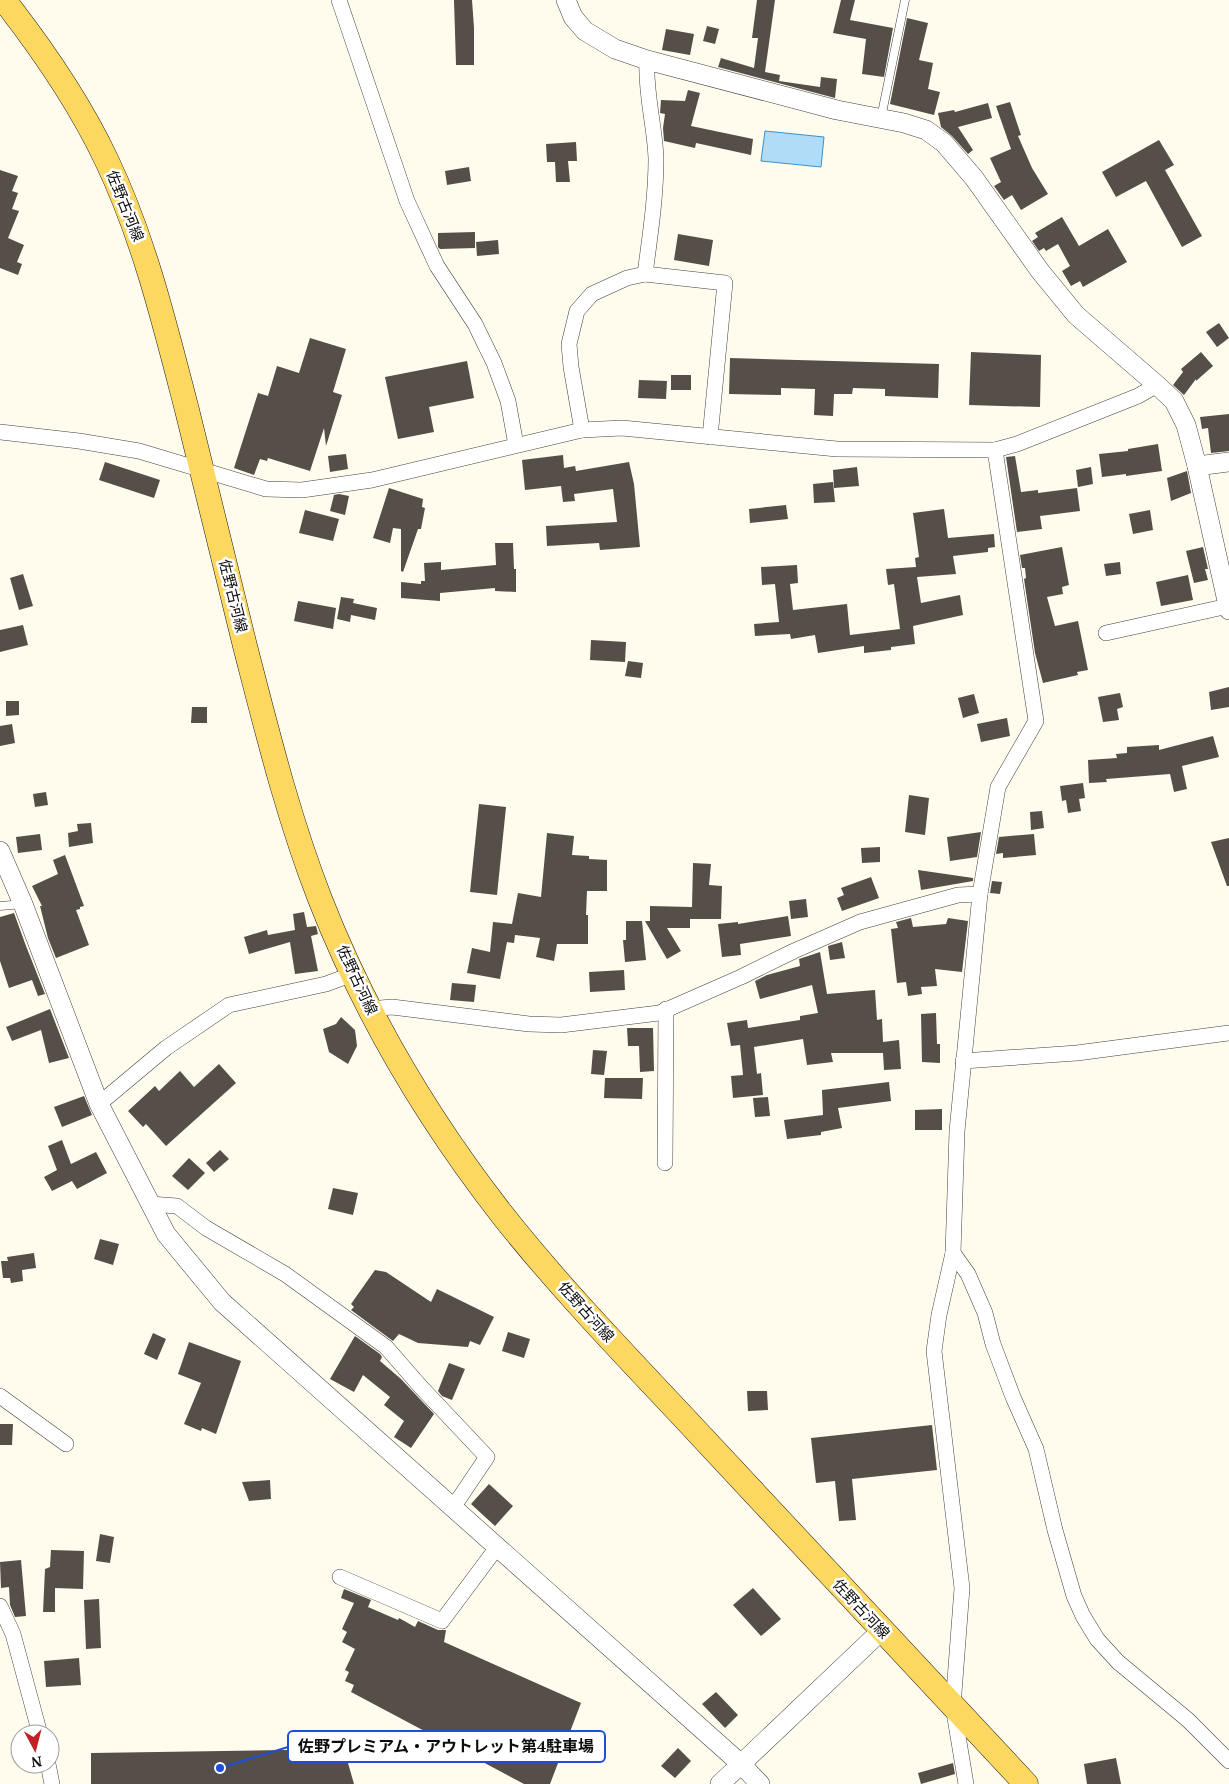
<svg xmlns="http://www.w3.org/2000/svg" width="1229" height="1784" font-family="'PT Serif','Noto Sans JP',serif">
<style>
.water{fill:#b1dcf8;stroke:#3591d1}
.building{fill:#564e49}
.lines{fill:none;stroke-linecap:round;stroke-linejoin:round}
.service-casing{stroke:#404040;stroke-width:9}
.minor-casing{stroke:#404040;stroke-width:16}
.tertiary-casing{stroke:#404040;stroke-width:20}
.primary-casing{stroke:#1e1e1e;stroke-width:25}
.service{stroke:#fff;stroke-width:8}
.minor{stroke:#fff;stroke-width:15}
.tertiary{stroke:#fff;stroke-width:19}
.primary{stroke:#fcd860;stroke-width:24}
.labels{text-anchor:middle;stroke-width:5;stroke-linejoin:round;paint-order:stroke}
.street-label{font-size:15px;fill:#0d0d0d;stroke:#fff}
.leader{fill:none;stroke:#1d4ed8;stroke-width:2}
.callout-dot{fill:#1d4ed8;stroke:#fff;stroke-width:2}
.callout{fill:#fff;stroke:#1d4ed8;stroke-width:2}
.callout-label{font-size:16px;text-anchor:middle;font-weight:bold;fill:#0d0d0d}
</style>
<rect width="100%" height="100%" fill="#fffcee"/>
<polygon class="water" points="765,131 824,137 821,167 761,161"/>
<g class="building">
<polygon points="454,0 472,0 474,28 474,65 456,65"/>
<polygon points="757,0 775,0 765,72 780,75 779,81 820,87 821,77 837,79 835,98 718,67 721,58 754,68 758,38 752,38"/>
<polygon points="841,0 855,0 850,20 893,28 884,77 862,74 866,39 833,33"/>
<polygon points="907,18 928,23 919,60 933,63 928,89 940,92 934,115 890,104"/>
<polygon points="707,26 719,29 715,44 703,41"/>
<polygon points="666,29 694,34 690,55 662,50"/>
<polygon points="688,90 700,93 691,126 753,139 751,155 696,143 695,148 664,141 663,128 665,114 660,113 661,100 685,101"/>
<polygon points="1010,102 1021,135 1018,136 1032,168 1048,194 1021,210 1012,195 1004,200 994,186 1001,182 990,158 1011,149 996,106"/>
<polygon points="988,103 992,118 958,127 973,150 968,154 952,136 941,127 938,113 954,110 955,112"/>
<polygon points="1159,140 1174,165 1165,170 1202,236 1182,247 1146,181 1116,197 1102,172"/>
<polygon points="576,142 577,161 568,161 570,182 556,182 555,162 547,162 546,144"/>
<polygon points="469,167 471,181 447,185 445,171"/>
<polygon points="0,170 18,176 12,191 18,193 12,209 19,211 8,238 24,245 17,262 22,264 18,275 0,268"/>
<polygon points="1062,217 1079,246 1108,229 1127,262 1083,287 1080,281 1071,286 1062,271 1070,266 1058,244 1046,251 1044,248 1039,251 1032,241 1038,237 1035,233"/>
<polygon points="475,232 475,248 440,249 438,247 438,233"/>
<polygon points="678,234 713,240 709,266 674,260"/>
<polygon points="498,240 499,254 477,256 476,242"/>
<polygon points="1219,323 1229,338 1217,347 1206,332"/>
<polygon points="310,338 346,349 333,392 342,395 326,446 324,428 310,471 268,458 267,461 260,459 254,475 234,468 258,393 268,396 277,366 299,373"/>
<polygon points="971,352 1041,355 1040,407 969,405"/>
<polygon points="1201,352 1213,366 1196,381 1196,379 1184,395 1173,385 1183,372 1181,369"/>
<polygon points="730,358 939,364 938,398 885,396 885,389 853,388 852,394 834,394 833,416 814,415 815,389 781,388 781,395 729,394"/>
<polygon points="467,361 474,398 429,407 434,432 398,439 385,377"/>
<rect x="671" y="375" width="20" height="15"/>
<polygon points="639,380 667,381 666,399 638,398"/>
<polygon points="1229,414 1229,451 1211,453 1208,428 1202,429 1200,417"/>
<polygon points="1158,444 1162,471 1126,476 1126,474 1102,477 1099,454 1128,451 1128,449"/>
<polygon points="346,454 348,469 330,472 328,456"/>
<polygon points="563,455 564,468 575,466 576,471 629,462 634,484 640,547 600,550 599,543 547,546 546,526 617,522 613,489 574,494 575,501 563,502 561,486 525,490 522,460"/>
<polygon points="1015,456 1021,492 1038,490 1038,493 1077,488 1080,511 1040,516 1042,529 1017,532 1006,457"/>
<polygon points="105,462 160,480 154,498 99,480"/>
<polygon points="857,467 859,486 834,488 833,470"/>
<polygon points="1091,467 1093,484 1078,487 1076,470"/>
<polygon points="1187,471 1191,493 1171,501 1167,478"/>
<polygon points="833,482 835,502 814,503 813,484"/>
<polygon points="389,488 423,499 422,507 425,508 421,529 418,529 403,572 401,571 401,529 393,528 390,543 373,538"/>
<polygon points="339,494 349,496 345,515 330,511 334,495"/>
<polygon points="786,505 788,519 750,523 749,509"/>
<polygon points="944,509 948,538 994,534 995,547 988,548 988,552 953,556 956,574 917,577 921,603 960,595 963,615 913,626 915,644 891,647 891,650 864,653 864,646 818,653 815,635 791,639 790,634 755,636 754,624 779,622 775,584 762,585 761,567 797,565 798,583 790,584 793,610 847,604 850,635 900,629 894,584 888,585 886,569 916,567 915,558 919,557 913,513"/>
<polygon points="305,510 339,519 333,541 299,533"/>
<polygon points="1150,510 1153,530 1133,534 1129,514"/>
<polygon points="495,543 513,543 514,569 516,569 516,592 495,591 495,588 440,593 440,601 401,598 401,582 421,584 421,581 425,581 424,563 441,562 441,570 496,565"/>
<polygon points="1062,547 1069,585 1062,587 1063,594 1047,597 1055,626 1078,621 1088,670 1077,672 1078,675 1043,683 1035,653 1024,579 1026,578 1025,568 1022,568 1020,555"/>
<polygon points="1203,547 1208,569 1205,569 1208,580 1194,583 1186,551"/>
<polygon points="1120,562 1121,574 1106,576 1104,564"/>
<polygon points="23,574 33,606 19,610 10,578"/>
<polygon points="1188,575 1193,600 1161,606 1156,582"/>
<polygon points="341,597 354,599 353,603 377,608 375,620 351,615 350,622 337,619"/>
<polygon points="298,601 336,608 333,629 294,621"/>
<polygon points="23,625 28,645 0,652 0,630"/>
<polygon points="591,640 626,642 625,662 590,660"/>
<polygon points="628,661 643,663 641,678 625,676"/>
<polygon points="1229,687 1229,707 1211,710 1209,692"/>
<polygon points="1120,693 1123,707 1117,709 1119,720 1103,722 1098,697"/>
<polygon points="974,694 979,713 963,718 958,698"/>
<polygon points="6,701 19,701 19,715 6,716"/>
<polygon points="192,707 207,707 207,723 191,723"/>
<polygon points="1007,718 1010,736 981,742 977,724"/>
<polygon points="12,724 15,743 0,746 0,726"/>
<polygon points="1213,736 1219,757 1182,766 1187,789 1174,792 1170,774 1106,779 1107,782 1089,783 1088,760 1117,758 1116,754 1127,753 1127,747 1159,745 1159,750"/>
<polygon points="1083,783 1085,798 1079,799 1081,811 1068,813 1066,800 1062,801 1060,786"/>
<polygon points="46,792 48,805 35,807 33,794"/>
<polygon points="909,795 929,798 925,835 905,832"/>
<polygon points="479,804 506,807 497,895 470,892"/>
<polygon points="1042,811 1044,828 1031,830 1030,812"/>
<polygon points="91,823 93,843 69,847 68,833 78,831 77,824"/>
<polygon points="981,832 977,857 950,861 947,837"/>
<polygon points="547,833 574,836 572,855 589,856 589,859 607,860 607,891 587,891 586,915 588,915 588,944 557,944 554,961 536,957 540,938 515,935 514,943 507,942 500,979 467,973 472,948 490,952 493,922 512,924 518,893 541,897"/>
<polygon points="40,834 42,850 18,853 16,837"/>
<polygon points="1034,834 1036,855 1003,858 1003,853 996,854 999,837"/>
<polygon points="1229,838 1229,886 1227,886 1211,842"/>
<polygon points="880,847 880,862 862,863 861,848"/>
<polygon points="65,855 84,906 80,907 80,909 76,910 89,945 56,958 48,938 40,906 42,906 32,886 58,874 53,860"/>
<polygon points="693,863 711,864 709,885 722,886 721,919 690,919 690,928 667,928 681,951 667,959 645,921 650,921 650,906 692,907"/>
<polygon points="918,870 973,878 973,881 921,890"/>
<polygon points="871,877 879,898 842,911 837,898 844,895 841,888"/>
<polygon points="992,881 1002,882 1000,894 990,893"/>
<polygon points="806,899 808,917 791,919 789,901"/>
<polygon points="304,912 307,927 316,926 318,934 311,936 318,971 295,974 290,942 249,954 244,937 267,930 268,935 295,930 293,914"/>
<polygon points="14,913 26,946 45,994 38,996 32,980 9,988 0,961 0,917"/>
<polygon points="788,916 791,936 740,944 741,955 722,957 718,924 738,922 738,924"/>
<polygon points="911,918 913,927 946,924 948,918 968,921 962,972 935,969 937,986 921,987 922,994 908,996 906,982 897,983 891,929 898,928 896,922"/>
<polygon points="626,921 642,921 646,960 625,962 623,940 626,940"/>
<polygon points="842,942 845,958 830,960 828,946"/>
<polygon points="820,952 827,994 875,990 877,1020 882,1019 883,1042 899,1040 901,1069 884,1070 883,1053 831,1053 833,1062 807,1065 803,1039 754,1047 757,1074 761,1073 763,1095 733,1098 731,1076 743,1075 740,1045 731,1046 727,1023 747,1020 748,1028 800,1020 800,1016 818,1013 812,985 760,999 755,981 767,975 800,966 799,959"/>
<polygon points="624,970 625,990 590,992 589,972"/>
<polygon points="452,983 476,985 474,1002 450,1000"/>
<polygon points="50,1009 69,1058 49,1063 41,1030 12,1041 6,1027"/>
<polygon points="936,1013 937,1044 940,1044 940,1063 922,1062 921,1014"/>
<polygon points="341,1017 355,1030 357,1046 348,1064 329,1052 323,1029 336,1024"/>
<polygon points="627,1028 653,1028 654,1071 640,1072 639,1046 628,1046"/>
<polygon points="593,1050 607,1051 604,1075 591,1074"/>
<polygon points="219,1064 236,1083 166,1146 146,1124 143,1127 128,1111 155,1086 159,1091 180,1071 194,1087"/>
<polygon points="605,1078 643,1078 642,1099 604,1098"/>
<polygon points="889,1082 891,1101 838,1108 842,1128 821,1132 821,1135 787,1139 784,1120 823,1115 822,1090"/>
<polygon points="84,1096 92,1115 62,1127 54,1107"/>
<polygon points="768,1097 770,1116 755,1117 753,1098"/>
<polygon points="942,1109 942,1130 915,1130 915,1110"/>
<polygon points="62,1140 71,1164 96,1152 107,1173 77,1189 72,1181 52,1191 44,1177 57,1170 48,1146"/>
<polygon points="220,1150 229,1159 214,1172 206,1163"/>
<polygon points="189,1158 205,1173 188,1190 172,1176"/>
<polygon points="333,1188 358,1193 353,1215 328,1209"/>
<polygon points="100,1239 119,1244 113,1265 94,1259"/>
<polygon points="34,1253 36,1268 22,1270 23,1281 11,1283 10,1278 3,1278 1,1261 8,1261 7,1257"/>
<polygon points="375,1270 386,1272 431,1302 437,1289 494,1317 480,1345 470,1341 468,1347 418,1343 399,1334 393,1341 351,1310 354,1307 351,1304"/>
<polygon points="508,1332 530,1339 524,1358 502,1351"/>
<polygon points="153,1333 166,1339 157,1360 144,1354"/>
<polygon points="355,1336 380,1354 382,1357 380,1361 401,1379 434,1414 411,1448 394,1437 404,1421 384,1405 390,1397 363,1375 354,1392 330,1379"/>
<polygon points="189,1342 241,1361 216,1434 202,1428 201,1431 184,1424 201,1383 178,1374"/>
<polygon points="449,1363 465,1369 452,1400 442,1396 438,1391"/>
<polygon points="747,1391 767,1391 768,1410 748,1411"/>
<polygon points="0,1424 13,1424 12,1445 0,1445"/>
<polygon points="932,1425 937,1470 852,1479 856,1520 839,1521 835,1481 816,1483 811,1438"/>
<polygon points="270,1480 271,1499 249,1501 242,1482"/>
<polygon points="489,1484 513,1506 495,1526 471,1504"/>
<polygon points="100,1534 114,1537 110,1563 96,1561"/>
<polygon points="51,1550 84,1551 83,1589 55,1588 55,1612 43,1612 45,1569 50,1567"/>
<polygon points="21,1560 26,1616 15,1617 10,1605 9,1587 1,1588 0,1562"/>
<polygon points="753,1588 781,1619 761,1636 733,1605"/>
<polygon points="344,1589 371,1600 368,1607 398,1620 399,1618 415,1627 418,1621 438,1630 446,1630 444,1642 581,1703 550,1784 524,1784 351,1692 354,1685 345,1681 349,1672 345,1670 355,1649 342,1642 347,1632 342,1629 354,1603 341,1598"/>
<polygon points="99,1599 101,1648 86,1649 84,1600"/>
<polygon points="79,1658 81,1685 46,1687 44,1661"/>
<polygon points="716,1692 738,1715 725,1728 702,1704"/>
<polygon points="678,1748 691,1761 675,1778 661,1766"/>
<polygon points="344,1749 354,1784 91,1784 91,1753"/>
<polygon points="1116,1758 1121,1784 1087,1784 1084,1764"/>
<polygon points="953,1763 955,1774 921,1784 918,1773"/>
</g>
<g class="lines">
<defs>
<g id="service">
<polyline points="881,118 905,0"/>
<polyline points="0,906 23,904"/>
</g>
<g id="minor">
<polyline points="339,0 407,201 437,266 475,324 494,363 508,401 516,445"/>
<path d="M645,274C650,236 656,197 656,159C655,126 645,93 647,60"/>
<polyline points="582,430 571,367 569,344 577,311 592,294 627,278 645,274 725,283 710,437"/>
<polyline points="0,432 79,441 139,451 266,489 302,490 372,480 582,430 622,428 837,449 995,450 1017,444 1138,396 1157,385"/>
<polyline points="1106,633 1228,606"/>
<polyline points="369,1009 392,1007 529,1024 561,1025 659,1013 741,977 794,951 860,922 958,895 980,894"/>
<polyline points="963,1061 1077,1053 1229,1033"/>
<polyline points="99,1104 166,1048 229,1005 326,984 353,974"/>
<polyline points="665,1163 666,1009"/>
<polyline points="150,1204 177,1206 206,1228 285,1274 386,1347 420,1386 487,1457 454,1506"/>
<polyline points="953,1253 968,1274 985,1313 993,1344 1013,1397 1036,1449 1055,1530 1074,1596 1083,1616 1097,1639 1118,1662 1188,1720 1229,1761"/>
<polyline points="0,1396 66,1444"/>
<polyline points="340,1577 442,1621 498,1546"/>
<polyline points="0,1606 13,1634 40,1734"/>
<polyline points="48,1764 52,1784"/>
<polyline points="966,1784 953,1706 962,1588 934,1351 939,1315 953,1253 957,1131 980,894 998,787 1036,721 995,450"/>
</g>
<g id="tertiary">
<polyline points="566,0 573,17 585,31 615,49 647,60 837,110 904,123 926,130 944,143 974,178 1040,271 1076,315 1157,385 1174,401 1186,425 1197,466 1229,610"/>
<polyline points="1197,466 1229,462"/>
<polyline points="0,851 23,904 99,1104 166,1234 222,1302 741,1764 760,1784"/>
<polyline points="720,1784 881,1631"/>
</g>
<path id="primary" d="M4,0C43,50 79,102 106,159C144,238 165,325 187,410C206,489 226,567 245,646C267,731 288,817 320,899C365,1014 428,1120 504,1217C565,1294 635,1365 702,1437C809,1553 918,1668 1026,1784"/>
</defs>
<use href="#service" class="service-casing"/>
<use href="#minor" class="minor-casing"/>
<use href="#tertiary" class="tertiary-casing"/>
<use href="#primary" class="primary-casing"/>
<use href="#service" class="service"/>
<use href="#minor" class="minor"/>
<use href="#tertiary" class="tertiary"/>
<use href="#primary" class="primary"/>
</g>
<g class="labels">
<g class="street-label">
<text transform="translate(125 206) rotate(68)" y="5">佐野古河線</text>
<text transform="translate(233 596) rotate(76)" y="5">佐野古河線</text>
<text transform="translate(357 980) rotate(65)" y="5">佐野古河線</text>
<text transform="translate(586 1312) rotate(48)" y="5">佐野古河線</text>
<text transform="translate(861 1609) rotate(47)" y="5">佐野古河線</text>
</g>
</g>
<path class="leader" d="M220 1768L288 1747"/>
<circle class="callout-dot" cx="220" cy="1768" r="5"/>
<rect class="callout" x="288" y="1731" width="317" height="31" rx="5"/>
<g class="callout-label">
<text x="446" y="1752">佐野プレミアム・アウトレット第4駐車場</text>
</g>
<g transform="translate(35 1749) rotate(173)"><circle r="24" fill="#ffffff" stroke="#9e9e9e"/>
<path d="M0-4L9 19L0 12L-9 19Z" fill="#c12127"/>
<text y="-8" font-size="14" font-weight="bold" text-anchor="middle" fill="#0d0d0d">N</text>
</g>
</svg>
